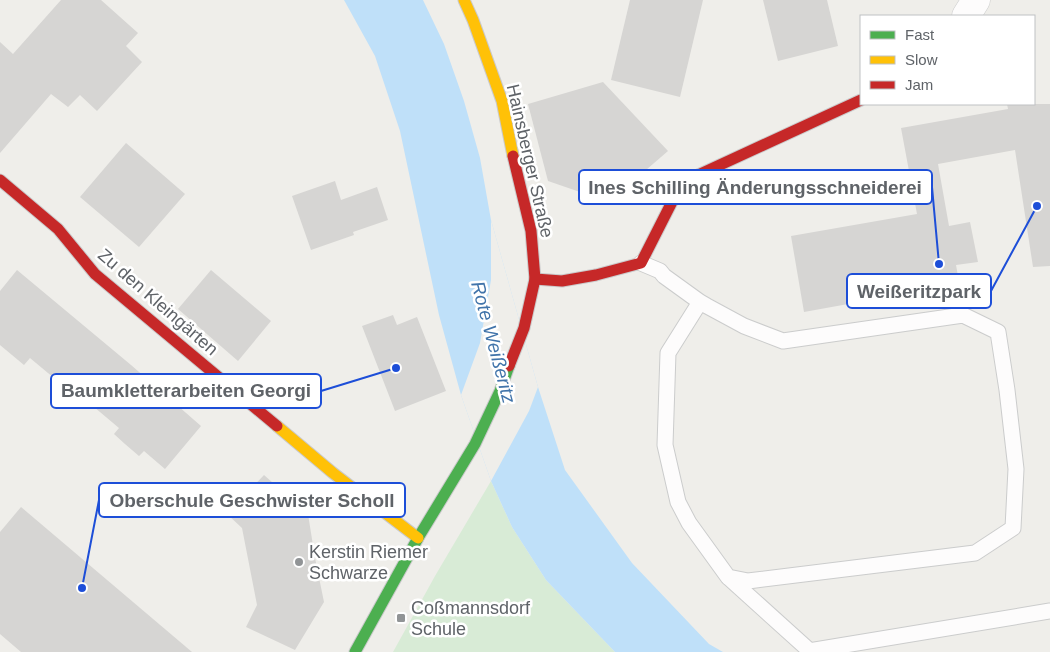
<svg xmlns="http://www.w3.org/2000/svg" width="1050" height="652" font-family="Helvetica,sans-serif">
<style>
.green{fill:#d8ebd6}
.water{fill:#bfe0f9}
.pier{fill:#efeeea}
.building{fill:#d6d5d3}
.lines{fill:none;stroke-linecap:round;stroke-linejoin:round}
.lane-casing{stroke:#cbcccc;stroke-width:17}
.street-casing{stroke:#cbcccc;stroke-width:29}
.fast-casing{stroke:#cacacb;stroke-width:13}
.slow-casing{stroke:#cacacb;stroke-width:13}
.jam-casing{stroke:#cacacb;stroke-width:13}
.lane{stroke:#fdfcfc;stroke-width:15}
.street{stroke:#fdfcfc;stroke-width:28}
.fast{stroke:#4caf50;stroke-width:11}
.slow{stroke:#ffc107;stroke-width:11}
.jam{stroke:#c62828;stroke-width:11}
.poi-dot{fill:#919496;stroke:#fff;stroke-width:2}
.labels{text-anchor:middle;stroke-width:5;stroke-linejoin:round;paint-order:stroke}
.street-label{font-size:18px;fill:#5f6368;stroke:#fff}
.poi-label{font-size:18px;fill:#5f6368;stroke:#fff;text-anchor:start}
.water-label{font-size:19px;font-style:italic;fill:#4174aa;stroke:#fff}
.leader{fill:none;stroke:#1d4ed8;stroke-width:2}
.callout-dot{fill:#1d4ed8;stroke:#fff;stroke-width:2}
.callout{fill:#fff;stroke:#1d4ed8;stroke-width:2}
.callout-label{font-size:19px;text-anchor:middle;font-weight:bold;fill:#5f6368}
</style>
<rect width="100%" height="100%" fill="#efeeea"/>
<polygon class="green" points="491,481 512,527 546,580 615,652 393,652 435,576"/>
<polygon class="water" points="344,0 423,0 444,44 464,101 480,158 491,220 538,387 565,470 632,563 709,644 723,652 615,652 546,580 512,527 491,481 461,395 439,315 400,131 375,56"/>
<polygon class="pier" points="491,220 538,387 529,411 491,481 461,395 480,343 491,280"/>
<g class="building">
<polygon points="61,0 101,0 138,33 126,46 142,62 97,111 80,95 68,107 51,94 0,153 0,42 13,54"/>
<polygon points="630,0 703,0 680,97 611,80"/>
<polygon points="763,0 827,0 838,46 778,61"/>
<polygon points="603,82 668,151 610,201 580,192 548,181 528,104"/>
<polygon points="1007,104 1050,104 1050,266 1033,267 1015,150 938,164 949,226 970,222 978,262 956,265 962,298 934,303 931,289 804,312 791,236 917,214 901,128 1008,109"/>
<polygon points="126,143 185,194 139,247 80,197"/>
<polygon points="335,181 341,200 377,187 388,220 353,232 354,235 311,250 292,196"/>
<polygon points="17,270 131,365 201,426 165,469 144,451 139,456 125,444 114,434 119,428 56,375 54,378 30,358 24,365 0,345 0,291"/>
<polygon points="211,270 271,321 238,361 178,309"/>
<polygon points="393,315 397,325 417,317 446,391 395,411 362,326"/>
<polygon points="264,475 308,514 315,558 324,602 295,650 246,627 257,605 242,528 227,514"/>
<polygon points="21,507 192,652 21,652 0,634 0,532"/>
</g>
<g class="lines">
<defs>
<g id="lane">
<polyline points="641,263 660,271 664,276 700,302 707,306 744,326 783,341 963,315 998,332 1007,390 1016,469 1013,528 975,553 748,581 728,577 689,523 678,502 665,445 668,353 700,302"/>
<polyline points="729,578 811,652"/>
<polyline points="809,651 1050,611"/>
</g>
<polyline id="street" points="966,16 976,0"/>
<polyline id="fast" points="355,652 418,538 475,444 500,391 509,366"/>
<g id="slow">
<polyline points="464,0 473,20 502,101 513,156"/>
<polyline points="277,426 333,473 418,538"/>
</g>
<g id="jam">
<polyline points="0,180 58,229 95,274 277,426"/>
<polyline points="535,279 562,281 596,275 641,263 675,196 696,176 861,100"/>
<polyline points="509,366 524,328 535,279 531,231 513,156"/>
</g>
</defs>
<use href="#lane" class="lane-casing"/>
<use href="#street" class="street-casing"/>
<use href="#fast" class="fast-casing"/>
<use href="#slow" class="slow-casing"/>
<use href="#jam" class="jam-casing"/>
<use href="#lane" class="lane"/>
<use href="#street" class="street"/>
<use href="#fast" class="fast"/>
<use href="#slow" class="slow"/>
<use href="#jam" class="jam"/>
</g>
<g class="poi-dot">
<circle cx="299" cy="562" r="5"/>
<rect x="396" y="613" width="10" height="10" rx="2.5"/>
</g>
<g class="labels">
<g class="street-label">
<text transform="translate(530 161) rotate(77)" y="6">Hainsberger Straße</text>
<text transform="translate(158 302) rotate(41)" y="6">Zu den Kleingärten</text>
</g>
<g class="poi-label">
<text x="309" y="558">Kerstin Riemer<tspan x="309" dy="21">Schwarze</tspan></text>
<text x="411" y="614">Coßmannsdorf<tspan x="411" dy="21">Schule</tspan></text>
</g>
<g class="water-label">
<text transform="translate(494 342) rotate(75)" y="7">Rote Weißeritz</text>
</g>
</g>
<path class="leader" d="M939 264L932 187M1037 206L991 291M396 368L321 391M82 588L99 500"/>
<g class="callout-dot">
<circle cx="939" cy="264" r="5"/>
<circle cx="1037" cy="206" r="5"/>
<circle cx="396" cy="368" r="5"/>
<circle cx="82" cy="588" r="5"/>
</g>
<g class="callout">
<rect x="579" y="170" width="353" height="34" rx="5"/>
<rect x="847" y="274" width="144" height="34" rx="5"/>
<rect x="51" y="374" width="270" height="34" rx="5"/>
<rect x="99" y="483" width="306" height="34" rx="5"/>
</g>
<g class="callout-label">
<text x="755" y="194">Ines Schilling Änderungsschneiderei</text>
<text x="919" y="298">Weißeritzpark</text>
<text x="186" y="397">Baumkletterarbeiten Georgi</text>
<text x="252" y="507">Oberschule Geschwister Scholl</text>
</g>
<rect x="860" y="15" width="175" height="90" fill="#ffffff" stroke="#bfc1c3"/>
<rect x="870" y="31" width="25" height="8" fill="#4caf50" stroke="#bfc1c3"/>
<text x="905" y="40" font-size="15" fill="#5f6368">Fast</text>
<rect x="870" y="56" width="25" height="8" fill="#ffc107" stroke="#bfc1c3"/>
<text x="905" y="65" font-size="15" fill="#5f6368">Slow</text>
<rect x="870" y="81" width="25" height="8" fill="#c62828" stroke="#bfc1c3"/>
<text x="905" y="90" font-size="15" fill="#5f6368">Jam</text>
</svg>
